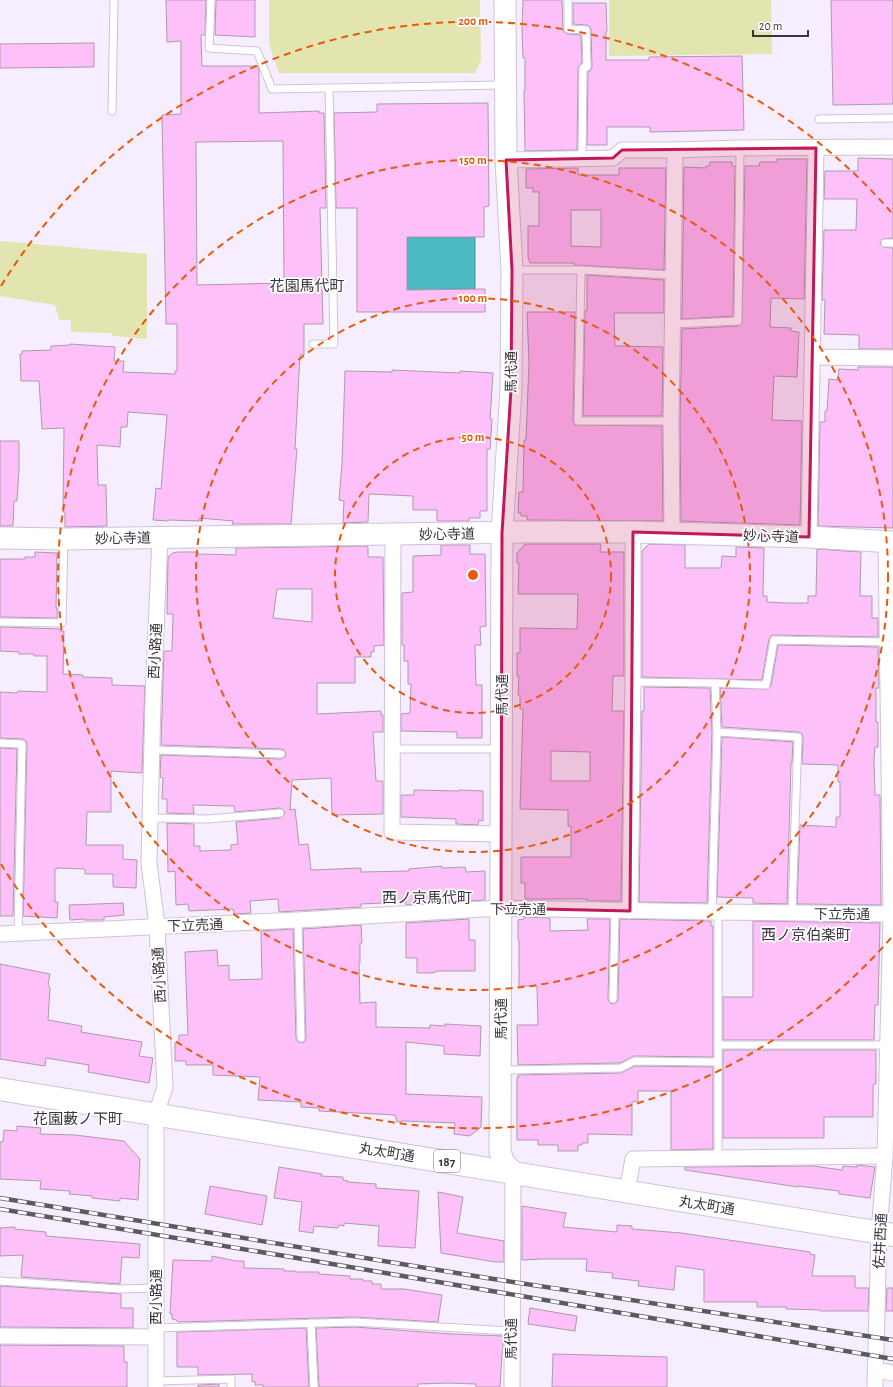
<svg xmlns="http://www.w3.org/2000/svg" width="893" height="1387" font-family="'Alegreya Sans','Noto Sans JP',sans-serif">
<style>
.green{fill:#e2e5af}
.water{fill:#4ab9c1;stroke:#45919a}
.building{fill:#fdc0f8;stroke:#af99ad;fill-rule:evenodd}
.lines{fill:none;stroke-linecap:round;stroke-linejoin:round}
.lane-casing{stroke:#cfc1db;stroke-width:9}
.street-casing{stroke:#cfc1db;stroke-width:17}
.secondary-casing{stroke:#cfc1db;stroke-width:23}
.primary-casing{stroke:#cfc1db;stroke-width:24}
.lane{stroke:#fff;stroke-width:7}
.street{stroke:#fff;stroke-width:15}
.secondary{stroke:#fff;stroke-width:21}
.primary{stroke:#fff;stroke-width:22}
.rail-casing{stroke:#5e5863;stroke-width:4.5}
.rail{stroke:#fff;stroke-width:3;stroke-dasharray:9;stroke-linecap:butt}
.marked{fill:#c2185b;fill-opacity:0.2;stroke:#c2185b;stroke-width:3;stroke-linejoin:round}
.ring{fill:none;stroke:#e8590c;stroke-width:2;stroke-dasharray:7 5}
.labels{text-anchor:middle;stroke-width:3.5;stroke-linejoin:round;paint-order:stroke}
.shield{fill:#fff;stroke:#757279;stroke-width:1}
.shield-label{font-size:13px;font-weight:bold;fill:#3a353f}
.street-label{font-size:14px;fill:#3a353f;stroke:#fff}
.neighbourhood-label{font-size:15px;fill:#3a353f;stroke:#fff}
.centre{fill:#e8590c;stroke:#fff;stroke-width:2}
.ring-label{font-size:12px;text-anchor:middle;font-weight:bold;fill:#e8590c;stroke:#fff;stroke-width:3.5;stroke-linejoin:round;paint-order:stroke}
</style>
<rect width="100%" height="100%" fill="#f6eefe"/>
<g class="green">
<polygon points="269,0 480,0 481,61 475,73 279,73 269,44"/>
<polygon points="609,0 771,0 772,54 609,56"/>
<polygon points="0,241 147,254 147,339 113,336 112,333 71,332 71,320 59,320 55,305 0,296"/>
</g>
<polygon class="water" points="407,237 475,237 475,289 407,290"/>
<g class="building">
<path d="M166,0H206L205,35H201L202,66H258L259,71V113L319,111V113H324L326,208H320L323,324H304V355H300L295,449H297L291,524H232L233,521L200,518L199,521L169,520L168,521L153,520L156,488L161,489L167,415L128,412L127,427H121L120,447L97,445L98,485H106L107,526L65,527V512H63L64,428L42,429L39,381H21L20,354H22V351L51,350V346L70,345V344L115,347L114,361H124L123,372L175,374V371H177V324H166L162,115L181,114V41L167,42ZM283,141L284,283L197,285L196,142Z"/>
<polygon points="216,0 255,0 255,37 215,35"/>
<polygon points="523,0 562,0 563,31 567,34 581,35 582,63 580,64 578,68 577,150 525,151 524,90 525,90 525,58 523,58 522,30"/>
<polygon points="831,0 893,0 893,104 833,105"/>
<polygon points="573,3 606,3 607,32 606,32 606,60 649,60 649,57 742,56 744,130 650,132 650,127 607,127 607,145 587,145 588,72 590,71 592,67 591,30 590,27 587,25 573,24"/>
<polygon points="94,43 94,67 0,68 0,44"/>
<polygon points="488,103 489,206 484,207 484,237 407,237 407,290 485,289 485,312 357,312 357,208 336,208 334,113 377,112 377,104"/>
<polygon points="858,158 893,159 893,238 883,239 880,243 883,247 893,248 893,349 859,349 859,335 824,334 825,300 822,300 824,230 856,230 857,199 824,199 825,171 858,171"/>
<polygon points="777,159 807,159 804,299 771,298 770,327 791,328 791,331 799,332 797,377 774,376 772,420 802,421 800,525 681,521 680,421 682,329 738,326 742,323 745,166 759,166 760,162 777,162"/>
<polygon points="710,162 732,162 732,166 735,166 733,316 682,319 684,167 706,168 706,166 710,166"/>
<path d="M578,168V175H619V168H666L664,270L574,265V263H530L528,257V226H539V192H533V188H526V169ZM571,210H601V247L571,246Z"/>
<polygon points="587,275 664,280 664,313 614,313 615,346 663,347 662,416 583,416 585,311 587,311"/>
<polygon points="527,312 575,312 573,421 575,425 662,426 663,521 527,520 527,516 521,516 521,513 518,513 519,492 523,492 524,440 526,440 529,362"/>
<polygon points="858,367 893,367 893,528 818,526 820,422 825,422 825,411 827,411 829,379 838,380 839,369 858,370"/>
<polygon points="392,370 460,373 460,371 493,373 490,419 492,419 490,449 487,449 487,511 480,511 480,518 469,518 469,521 437,521 437,510 413,510 413,496 369,494 368,522 343,523 344,501 339,500 342,464 345,371 392,372"/>
<polygon points="0,441 19,441 19,470 17,501 14,501 13,526 0,526"/>
<path d="M525,544H601L600,552H624V676H613L612,711H624L621,901H587V899H525V883H521V857H571V826H568V810L520,809L523,709H520V695H518L519,676H517V653H520V628L577,629L578,594H518L519,563H517V553ZM551,751L590,752V781H551Z"/>
<polygon points="649,544 685,545 685,568 721,568 722,556 736,557 736,547 764,548 763,596 767,596 767,602 786,603 808,603 808,596 816,596 817,549 861,552 860,596 872,596 872,618 878,618 878,637 772,635 769,639 762,680 642,677 642,551"/>
<polygon points="441,545 470,545 470,554 485,554 486,626 480,627 481,645 475,645 476,685 482,685 482,738 457,738 457,732 401,731 401,714 410,713 411,684 408,684 408,661 404,661 404,645 402,645 402,593 413,592 413,556 441,555"/>
<path d="M367,546L368,547V557H383L384,645L374,646V652H371V657H355V683H317V714L381,711V715H383V732H373L376,781H383V814L332,815L331,778L292,780L290,810L295,809L299,845L308,844L311,870L361,868V872L409,871V869L442,866V868L465,867L466,872L485,871V900L406,905V902L361,904V907L279,912L278,899L250,901L251,913L234,914L233,909L189,911L188,904L176,905L175,871L168,872L167,823L194,824V846H200V851L231,850V845L238,844L236,822L280,818L284,815L285,812L282,809L280,808L235,812L234,806L193,805L194,814L167,813V799H162L163,778L160,777L161,755L281,759L285,757L286,754L284,750L281,749L161,745L164,651H172L173,614H167L168,557L173,553L178,552H198V554L236,555V548ZM277,589H312V622L273,618Z"/>
<polygon points="35,552 57,553 56,608 57,608 57,618 0,617 0,559 25,559 25,557 35,557"/>
<polygon points="0,627 60,629 60,631 64,631 63,674 83,675 83,677 112,678 112,685 145,686 142,773 111,771 111,812 87,812 86,845 123,845 123,859 137,860 136,888 113,887 113,874 85,874 85,869 57,868 57,869 55,869 55,902 58,902 57,918 23,916 27,744 26,741 23,739 0,738 0,692 17,693 18,691 47,692 47,656 34,656 34,654 19,654 19,652 0,651"/>
<polygon points="778,645 878,647 879,688 876,688 876,722 878,722 878,747 875,747 874,759 875,795 880,795 881,905 797,904 800,825 836,827 836,817 840,817 840,782 838,782 838,765 802,764 803,737 802,734 799,732 722,727 720,688 768,689 771,686"/>
<polygon points="644,687 710,688 712,732 707,903 639,902 642,711 644,711"/>
<polygon points="722,737 793,742 792,763 791,763 787,904 753,903 753,898 717,897"/>
<polygon points="0,748 17,749 13,916 0,916"/>
<polygon points="414,790 459,791 459,790 483,791 483,821 479,820 478,825 456,824 456,819 401,817 401,795 414,795"/>
<polygon points="123,903 124,915 104,917 104,920 84,920 84,919 70,920 69,905"/>
<polygon points="524,917 550,918 550,931 588,930 587,919 610,919 608,999 610,1003 613,1004 617,1002 618,999 620,919 711,921 711,926 713,926 713,1057 634,1056 620,1063 518,1065 517,1025 538,1025 537,986 519,986 519,940 518,940 518,920 524,919"/>
<polygon points="469,919 469,940 475,940 475,971 436,971 436,972 432,973 417,973 417,958 406,958 406,923"/>
<polygon points="753,921 880,923 878,1005 875,1005 874,1040 723,1040 723,997 753,997"/>
<polygon points="361,925 362,943 360,943 360,963 359,963 360,1003 376,1002 376,1027 430,1028 430,1025 445,1026 445,1024 481,1026 480,1056 444,1054 444,1046 406,1042 406,1094 482,1097 481,1127 470,1136 454,1134 455,1123 403,1121 397,1122 395,1115 319,1111 319,1108 301,1107 301,1102 258,1100 260,1077 213,1075 213,1065 186,1065 186,1061 175,1061 175,1043 179,1043 179,1035 188,1035 185,952 217,950 218,966 229,965 229,980 262,979 261,931 293,929 296,1038 298,1042 302,1043 305,1041 306,1038 303,929"/>
<polygon points="0,964 50,974 48,984 50,988 48,1020 82,1026 81,1032 142,1042 139,1056 153,1058 149,1083 88,1072 89,1065 46,1058 45,1066 0,1059"/>
<polygon points="723,1050 876,1050 876,1084 874,1084 873,1087 873,1117 824,1117 824,1138 723,1138"/>
<polygon points="635,1066 713,1067 713,1149 671,1150 671,1091 638,1091 638,1101 632,1102 632,1135 588,1134 588,1143 582,1143 582,1145 578,1145 578,1151 558,1151 558,1145 538,1145 538,1140 517,1140 517,1077 519,1077 518,1075 621,1073"/>
<polygon points="17,1126 41,1128 40,1134 75,1135 124,1141 140,1159 138,1200 120,1198 120,1201 92,1198 92,1196 69,1194 70,1191 40,1189 41,1181 0,1179 0,1142 3,1142 4,1130 17,1131"/>
<polygon points="857,1165 875,1167 870,1198 839,1194 839,1191 798,1186 798,1187 685,1170 685,1167 813,1166 842,1170 843,1166 857,1167"/>
<polygon points="279,1167 322,1174 321,1176 343,1177 343,1180 348,1181 347,1182 376,1184 376,1188 419,1191 415,1248 378,1246 379,1226 344,1223 344,1226 339,1225 338,1228 314,1226 313,1233 299,1231 302,1202 274,1198"/>
<polygon points="210,1186 267,1196 262,1225 205,1214"/>
<polygon points="438,1192 463,1197 457,1233 504,1241 504,1262 495,1262 441,1253"/>
<polygon points="522,1206 566,1213 563,1227 617,1232 617,1225 632,1226 632,1229 681,1233 810,1252 810,1254 815,1255 812,1276 855,1276 855,1288 869,1288 868,1311 820,1311 820,1310 786,1309 786,1307 757,1307 757,1302 704,1302 704,1270 676,1266 674,1290 638,1286 639,1281 612,1278 613,1273 586,1271 587,1259 543,1259 522,1260"/>
<polygon points="15,1227 15,1229 46,1232 46,1236 140,1244 139,1258 122,1257 120,1284 21,1277 23,1255 0,1256 0,1228"/>
<polygon points="212,1256 236,1261 244,1261 244,1268 284,1269 284,1271 295,1271 295,1272 319,1272 319,1274 350,1276 350,1279 363,1279 363,1281 372,1281 372,1284 381,1284 381,1289 404,1289 442,1295 438,1322 355,1317 178,1322 176,1320 172,1319 172,1314 170,1314 173,1260 212,1261"/>
<polygon points="0,1286 121,1294 121,1308 133,1308 133,1328 0,1327"/>
<polygon points="887,1288 893,1288 893,1311 886,1311"/>
<polygon points="530,1308 577,1316 575,1331 528,1324"/>
<polygon points="355,1327 452,1334 503,1336 503,1353 502,1353 500,1387 476,1387 476,1384 448,1383 418,1384 418,1387 319,1387 316,1328"/>
<polygon points="306,1328 309,1387 263,1387 263,1385 255,1385 255,1381 252,1382 252,1374 198,1375 198,1367 177,1367 177,1332"/>
<polygon points="0,1345 124,1346 124,1362 127,1362 127,1387 0,1387"/>
<polygon points="553,1354 667,1357 667,1387 552,1387"/>
<polygon points="219,1384 219,1387 198,1387 198,1385"/>
</g>
<g class="lines">
<defs>
<g id="lane">
<polyline points="211,0 209,48 257,51 272,89 503,85"/>
<polyline points="568,0 568,29 586,30 587,67 583,68 582,159"/>
<polyline points="112,111 114,0"/>
<polyline points="819,119 893,118"/>
<polyline points="885,243 893,243"/>
<polyline points="514,270 581,270 673,275"/>
<polyline points="581,270 578,421 671,421"/>
<polyline points="672,324 738,321 740,148"/>
<polyline points="313,344 334,344 329,88"/>
<polyline points="0,622 62,623 64,541"/>
<polyline points="633,682 715,683 717,732 712,912"/>
<polyline points="715,683 766,685 774,640 886,642"/>
<polyline points="717,732 798,737 792,913"/>
<polyline points="0,743 22,744 18,933"/>
<polyline points="393,749 500,749"/>
<polyline points="152,750 281,754"/>
<polyline points="150,818 208,819 280,813"/>
<polyline points="718,912 718,1158"/>
<polyline points="298,920 301,1038"/>
<polyline points="613,999 615,910"/>
<polyline points="718,1045 888,1045"/>
<polyline points="503,1070 621,1068 634,1061 718,1062"/>
<polyline points="0,1281 119,1289 156,1288"/>
<polyline points="311,1323 314,1387"/>
<polyline points="156,1328 355,1322 511,1331"/>
<polyline points="156,1381 231,1379 231,1387"/>
</g>
<g id="street">
<polyline points="506,160 613,158 622,150 675,150 740,148 893,147"/>
<polyline points="812,357 893,358"/>
<polyline points="672,533 671,421 675,150"/>
<polyline points="393,534 392,832 501,834"/>
<polyline points="809,537 816,148"/>
<polyline points="630,911 633,682 633,532"/>
<polyline points="0,934 298,920 501,908 712,912 893,914"/>
<polyline points="627,1192 633,1159 885,1156"/>
<polyline points="0,1336 156,1337"/>
<polyline points="876,1370 893,1373"/>
<polyline points="156,1387 156,1114 165,1087 157,926 149,863 153,700 160,537"/>
<polyline points="512,1387 513,1172"/>
<polyline points="875,1387 879,1232 885,1156 891,914 886,542"/>
</g>
<g id="secondary">
<polyline points="505,0 506,160 512,270 511,389 502,533 500,1152 504,1163 513,1172"/>
<polyline points="0,538 64,539 523,532 633,532 809,537 893,542"/>
</g>
<polyline id="primary" points="0,1089 893,1235"/>
</defs>
<use href="#lane" class="lane-casing"/>
<use href="#street" class="street-casing"/>
<use href="#secondary" class="secondary-casing"/>
<use href="#primary" class="primary-casing"/>
<use href="#lane" class="lane"/>
<use href="#street" class="street"/>
<use href="#secondary" class="secondary"/>
<use href="#primary" class="primary"/>
<defs>
<g id="rail">
<polyline points="0,1198 487,1278 893,1340"/>
<polyline points="0,1209 285,1256 893,1359"/>
</g>
</defs>
<use href="#rail" class="rail-casing"/>
<use href="#rail" class="rail"/>
</g>
<path class="marked" d="M816,148L809,537L633,532L630,911L501,908L502,533L511,389L512,270L506,160L613,158L622,150Z"/>
<g class="ring">
<circle cx="473" cy="575" r="138"/>
<circle cx="473" cy="575" r="277"/>
<circle cx="473" cy="575" r="415"/>
<path d="M891 938A554 554 0 0 1 1 864M1 286A554 554 0 0 1 891 212"/>
</g>
<g class="labels">
<rect class="shield" x="434" y="1150" width="26" height="22" rx="3"/>
<g class="shield-label">
<text x="447" y="1166">187</text>
</g>
<g class="street-label">
<text transform="translate(511 372) rotate(-89)" y="5">馬代通</text>
<text transform="translate(447 534) rotate(-1)" y="5">妙心寺道</text>
<text transform="translate(771 536) rotate(2)" y="5">妙心寺道</text>
<text transform="translate(123 538) rotate(-1)" y="5">妙心寺道</text>
<text transform="translate(155 651) rotate(-87)" y="5">西小路通</text>
<text transform="translate(502 695) rotate(-90)" y="5">馬代通</text>
<text x="518" y="914">下立売通</text>
<text x="842" y="919">下立売通</text>
<text transform="translate(195 925) rotate(-2)" y="5">下立売通</text>
<text transform="translate(159 975) rotate(-93)" y="5">西小路通</text>
<text transform="translate(501 1019) rotate(-90)" y="5">馬代通</text>
<text transform="translate(387 1152) rotate(9)" y="5">丸太町通</text>
<text transform="translate(707 1205) rotate(9)" y="5">丸太町通</text>
<text transform="translate(880 1241) rotate(-87)" y="5">佐井西通</text>
<text transform="translate(156 1297) rotate(-90)" y="5">西小路通</text>
<text transform="translate(511 1339) rotate(-90)" y="5">馬代通</text>
</g>
<g class="neighbourhood-label">
<text x="307" y="291">花園馬代町</text>
<text x="427" y="903">西ノ京馬代町</text>
<text x="806" y="940">西ノ京伯楽町</text>
<text x="78" y="1124">花園藪ノ下町</text>
</g>
</g>
<circle cx="473" cy="575" r="6" class="centre"/>
<g class="ring-label">
<text x="473" y="25">200 m</text>
<text x="473" y="164">150 m</text>
<text x="473" y="302">100 m</text>
<text x="473" y="441">50 m</text>
</g>
<path d="M753 30v6h55v-6" fill="none" stroke="#3a353f" stroke-width="2"/>
<text x="759" y="30" font-size="12" fill="#3a353f" stroke="#ffffff" stroke-width="3" paint-order="stroke">20 m</text>
</svg>
